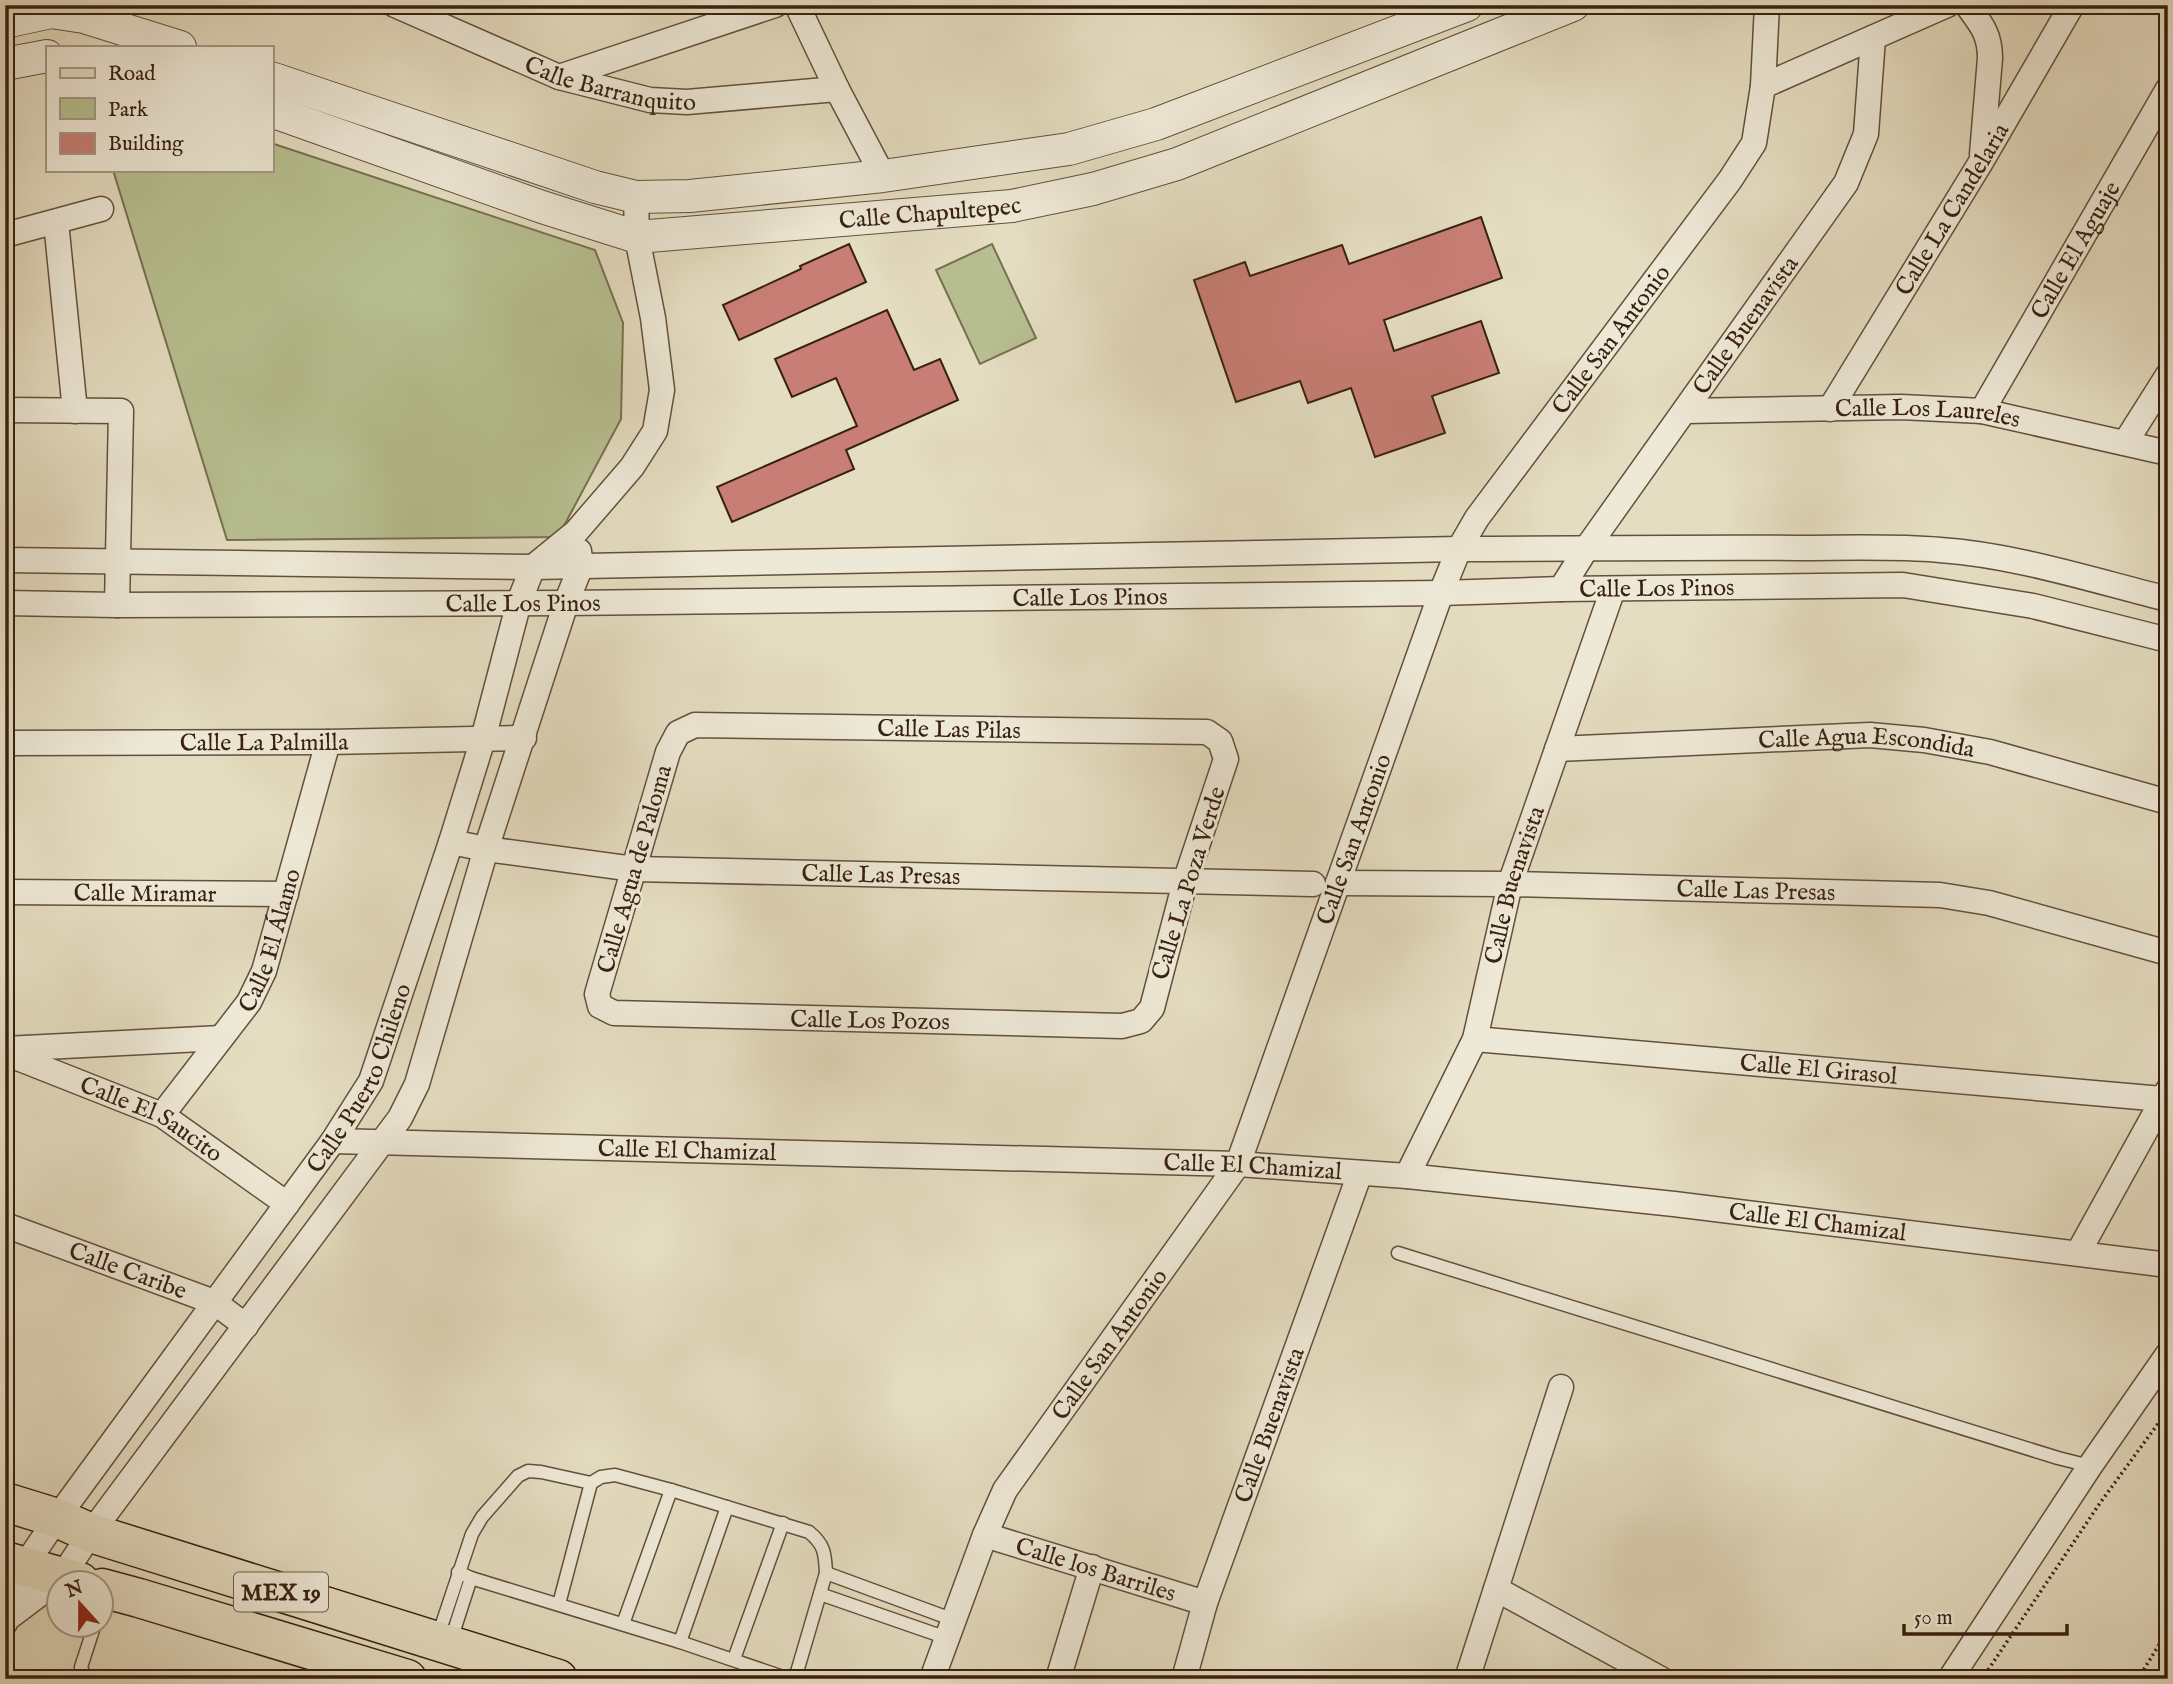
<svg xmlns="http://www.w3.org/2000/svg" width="2173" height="1684" font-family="'IM FELL English',serif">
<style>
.green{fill:#b7c091;stroke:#787050;stroke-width:2}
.building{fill:#c87e74;stroke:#382110;stroke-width:2}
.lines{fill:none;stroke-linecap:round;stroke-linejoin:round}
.service-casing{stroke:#63503c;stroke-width:15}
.minor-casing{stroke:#63503c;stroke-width:27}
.tertiary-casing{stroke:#63503c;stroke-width:34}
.primary-casing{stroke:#382110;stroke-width:41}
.path{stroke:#382110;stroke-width:3.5;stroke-dasharray:2 3.5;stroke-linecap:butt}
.service{stroke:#eee9d7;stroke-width:12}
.minor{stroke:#eee9d7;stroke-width:24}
.tertiary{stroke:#eee9d7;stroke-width:32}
.primary{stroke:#e5ddc1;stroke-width:38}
.labels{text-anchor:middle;stroke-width:6;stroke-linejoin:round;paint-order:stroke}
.shield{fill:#eee9d7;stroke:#6f5d4c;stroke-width:2}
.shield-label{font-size:23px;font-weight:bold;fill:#382110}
.street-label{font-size:24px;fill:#382110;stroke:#eee9d7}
</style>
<rect width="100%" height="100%" fill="#e5ddc1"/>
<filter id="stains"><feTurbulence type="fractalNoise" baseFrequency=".00286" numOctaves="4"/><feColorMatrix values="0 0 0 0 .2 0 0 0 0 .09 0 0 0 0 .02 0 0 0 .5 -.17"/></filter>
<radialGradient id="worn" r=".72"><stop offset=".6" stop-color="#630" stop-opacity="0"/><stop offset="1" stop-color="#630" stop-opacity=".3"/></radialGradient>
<g class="green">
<polygon points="271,143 595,250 623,323 621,419 558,537 227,540 113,170 271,170"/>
<polygon points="992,244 1036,338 980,364 936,270"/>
</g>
<g class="building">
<polygon points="1481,217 1502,278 1384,320 1394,351 1481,321 1499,373 1432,396 1445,433 1375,457 1351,388 1308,403 1300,381 1236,402 1194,280 1245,262 1250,276 1342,245 1349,264"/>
<polygon points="849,244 866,282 739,340 723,305 801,269 800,266"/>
<polygon points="887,310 914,370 940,359 958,400 846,450 854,469 732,522 717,487 857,426 836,378 792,397 775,359"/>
</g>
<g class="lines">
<defs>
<g id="service">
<polyline points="1398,1253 2058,1458 2090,1466"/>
<polyline points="826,1573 954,1620"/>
<polyline points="820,1594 947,1638"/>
<polyline points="559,1604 591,1483"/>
<polyline points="623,1624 671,1490"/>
<path d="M437,1639L472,1534L482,1517L518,1476L528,1471L541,1472L591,1483L601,1477L615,1475L671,1490L809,1532C825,1545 825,1554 826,1573L797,1672L791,1678L783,1677L680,1642L471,1578L458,1572"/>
<polyline points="451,1640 471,1578"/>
<polyline points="680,1642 727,1507"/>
<polyline points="734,1659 783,1523"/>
<polyline points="86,1679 81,1667 95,1624"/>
</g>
<g id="minor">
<path id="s1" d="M395,5L559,77L650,100L687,102L837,89"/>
<polyline points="797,5 837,89 883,176"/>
<path d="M1967,5C1981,24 1990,34 1990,58L1982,154"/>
<polyline points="559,77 775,5"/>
<polyline points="1763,86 1947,5"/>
<polyline points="56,222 75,411"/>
<polyline points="5,235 101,209"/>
<path id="s2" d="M1830,409L1981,162L2072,5"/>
<polyline points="5,410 121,411 117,605"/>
<path id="s3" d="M1685,411L1901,407L1982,411L2168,453"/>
<path id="s4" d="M1982,411L2168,89"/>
<polyline points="2125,443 2168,375"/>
<path d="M5,560L533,567L1459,549C1572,549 1685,547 1798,548C1845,548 1893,546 1940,550C2015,555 2095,581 2168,599"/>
<path id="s5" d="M1561,589L1586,549L1846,183L1866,134L1873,38"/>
<path id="s6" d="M5,603L117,605L566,603L1441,593L1561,589L1903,585L2033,606L2168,640"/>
<polygon points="695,725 1207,732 1220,741 1226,759 1185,882 1152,1008 1141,1021 1122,1026 614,1013 600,1006 597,994 668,752 678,733"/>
<path id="s7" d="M5,743L328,742L524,738"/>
<path id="s8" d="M1557,749L1870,735L1924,740L1990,752L2168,802"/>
<path id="s9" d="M451,842L486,849L634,869L1313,884"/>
<path id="s10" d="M1338,883L1510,884L1940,895L1989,903L2168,953"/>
<path id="s11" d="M5,892L286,894"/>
<path id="s12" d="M1475,1039L2162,1099"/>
<polyline points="5,1049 221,1038"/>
<path id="s13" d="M5,1053L162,1115L287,1204"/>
<path id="s14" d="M162,1115L249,1002L264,971L328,742"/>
<path id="s15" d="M333,1141L1238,1164L1407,1176L1674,1204L2168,1265"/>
<path id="s16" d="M1407,1176L1475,1039L1510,884L1613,589"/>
<path id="s17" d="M5,1225L214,1302L246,1326"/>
<polyline points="2078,1253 2168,1090"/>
<path id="s18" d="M985,1535L1205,1603"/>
<polyline points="1496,1589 1661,1679"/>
<polyline points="8,1618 61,1578 91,1533 400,1118 417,1084 486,849 566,603 581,566 579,551"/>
<path id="s19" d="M5,1623L24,1567L57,1518L333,1141L371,1081L451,842L483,739L519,602L533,567L576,532L632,467L655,431L662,390L653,318L637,237L636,197"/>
<path id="s20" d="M932,1679L985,1535L1005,1490L1238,1164L1441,593L1459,549L1477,518L1730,180L1754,143L1763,86L1767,5"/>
<polyline points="1058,1679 1092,1567"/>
<path id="s21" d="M1184,1679L1205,1603L1360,1173"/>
<polyline points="1467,1679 1561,1387"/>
<polyline points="1950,1679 2090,1466 2168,1354"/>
</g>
<g id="tertiary">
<polyline points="5,22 51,12 84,17 180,47"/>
<polyline points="5,64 47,56"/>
<polyline points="271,78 595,187 636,197 690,196 883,176 1069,149 1156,124 1467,5"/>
<path id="s22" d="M271,111L542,207L637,237L1012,206L1093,189L1177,164L1573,5"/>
</g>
<g id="primary">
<polyline points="5,1502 57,1518 91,1533 558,1679"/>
<polyline points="5,1561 80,1582"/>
<polyline points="102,1588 139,1598 407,1679"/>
</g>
</defs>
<use href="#service" class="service-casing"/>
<use href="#minor" class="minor-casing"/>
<use href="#tertiary" class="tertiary-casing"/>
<use href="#primary" class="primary-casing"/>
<g class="path">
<polyline points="1982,1679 2100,1503 2168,1410"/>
<polyline points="2138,1679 2168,1630"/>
</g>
<use href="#service" class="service"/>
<use href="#minor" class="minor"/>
<use href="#tertiary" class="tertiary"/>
<use href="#primary" class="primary"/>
</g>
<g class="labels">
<rect class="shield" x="234" y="1572.5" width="94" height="39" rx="5"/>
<g class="shield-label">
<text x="281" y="1600">MEX 19</text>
</g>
<g class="street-label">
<text dy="8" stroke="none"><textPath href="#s1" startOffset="231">Calle Barranquito</textPath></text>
<text dy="8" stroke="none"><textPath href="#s2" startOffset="234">Calle La Candelaria</textPath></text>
<text dy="8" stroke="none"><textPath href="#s22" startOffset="681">Calle Chapultepec</textPath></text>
<text dy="8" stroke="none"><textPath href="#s4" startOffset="186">Calle El Aguaje</textPath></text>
<text dy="8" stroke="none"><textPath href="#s5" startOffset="322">Calle Buenavista</textPath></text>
<text dy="8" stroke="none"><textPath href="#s20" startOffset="1516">Calle San Antonio</textPath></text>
<text dy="8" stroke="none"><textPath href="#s3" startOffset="243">Calle Los Laureles</textPath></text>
<text dy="8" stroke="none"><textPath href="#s6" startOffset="1652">Calle Los Pinos</textPath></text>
<text dy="8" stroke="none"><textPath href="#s6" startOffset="1085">Calle Los Pinos</textPath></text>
<text dy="8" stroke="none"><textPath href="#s6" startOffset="518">Calle Los Pinos</textPath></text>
<text transform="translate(949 729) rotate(1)" y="8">Calle Las Pilas</text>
<text dy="8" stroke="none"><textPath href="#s7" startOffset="259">Calle La Palmilla</textPath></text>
<text dy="8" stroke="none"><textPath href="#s8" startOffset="310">Calle Agua Escondida</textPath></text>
<text dy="8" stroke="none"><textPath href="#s20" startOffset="948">Calle San Antonio</textPath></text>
<text transform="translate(634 869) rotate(-74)" y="8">Calle Agua de Paloma</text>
<text dy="8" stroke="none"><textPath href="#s9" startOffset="432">Calle Las Presas</textPath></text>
<text transform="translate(1188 883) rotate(-73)" y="8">Calle La Poza Verde</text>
<text dy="8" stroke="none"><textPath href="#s16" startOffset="312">Calle Buenavista</textPath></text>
<text dy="8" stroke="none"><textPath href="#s10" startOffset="418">Calle Las Presas</textPath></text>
<text dy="8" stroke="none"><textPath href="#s11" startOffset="140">Calle Miramar</textPath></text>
<text dy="8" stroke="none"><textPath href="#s14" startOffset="208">Calle El Álamo</textPath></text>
<text transform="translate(870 1020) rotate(1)" y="8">Calle Los Pozos</text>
<text dy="8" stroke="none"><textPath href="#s12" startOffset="345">Calle El Girasol</textPath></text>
<text dy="8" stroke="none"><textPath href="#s19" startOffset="654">Calle Puerto Chileno</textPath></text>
<text dy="8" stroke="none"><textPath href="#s13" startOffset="161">Calle El Saucito</textPath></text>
<text dy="8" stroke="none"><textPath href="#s15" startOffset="354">Calle El Chamizal</textPath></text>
<text dy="8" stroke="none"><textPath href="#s15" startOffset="920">Calle El Chamizal</textPath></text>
<text dy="8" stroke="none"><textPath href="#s15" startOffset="1488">Calle El Chamizal</textPath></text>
<text dy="8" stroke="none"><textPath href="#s17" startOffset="131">Calle Caribe</textPath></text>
<text dy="8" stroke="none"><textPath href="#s20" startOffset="382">Calle San Antonio</textPath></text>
<text dy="8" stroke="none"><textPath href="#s21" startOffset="268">Calle Buenavista</textPath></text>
<text dy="8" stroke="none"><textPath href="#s18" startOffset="116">Calle los Barriles</textPath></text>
</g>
</g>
<rect width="2173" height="1684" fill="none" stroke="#e5ddc1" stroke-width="28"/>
<rect x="7" y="7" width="2159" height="1670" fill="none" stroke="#382110" stroke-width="3.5"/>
<rect x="14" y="14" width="2145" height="1656" fill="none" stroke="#382110" stroke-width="2"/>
<rect x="46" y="46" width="228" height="126" fill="#eee9d7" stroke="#a59987" stroke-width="2"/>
<rect x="60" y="68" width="35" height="10" fill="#e5ddc1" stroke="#a59987" stroke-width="2"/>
<text x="108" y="80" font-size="21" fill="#382110">Road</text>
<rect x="60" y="98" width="35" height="21" fill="#b7c091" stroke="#a59987" stroke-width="2"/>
<text x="108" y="116" font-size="21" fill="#382110">Park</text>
<rect x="60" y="133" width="35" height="21" fill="#c87e74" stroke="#a59987" stroke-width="2"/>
<text x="108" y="150" font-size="21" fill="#382110">Building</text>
<g transform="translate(80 1604) rotate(339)"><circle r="33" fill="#eee9d7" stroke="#a59987" stroke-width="2"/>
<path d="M0-5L12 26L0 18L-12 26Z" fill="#8f2418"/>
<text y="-10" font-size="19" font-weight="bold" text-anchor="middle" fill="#382110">N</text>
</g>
<path d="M1904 1624v10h163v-10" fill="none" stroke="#382110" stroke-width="3.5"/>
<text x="1914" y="1624" font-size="21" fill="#382110" stroke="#eee9d7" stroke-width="5" paint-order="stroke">50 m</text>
<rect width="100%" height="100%" filter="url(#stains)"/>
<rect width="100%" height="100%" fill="url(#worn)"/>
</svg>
